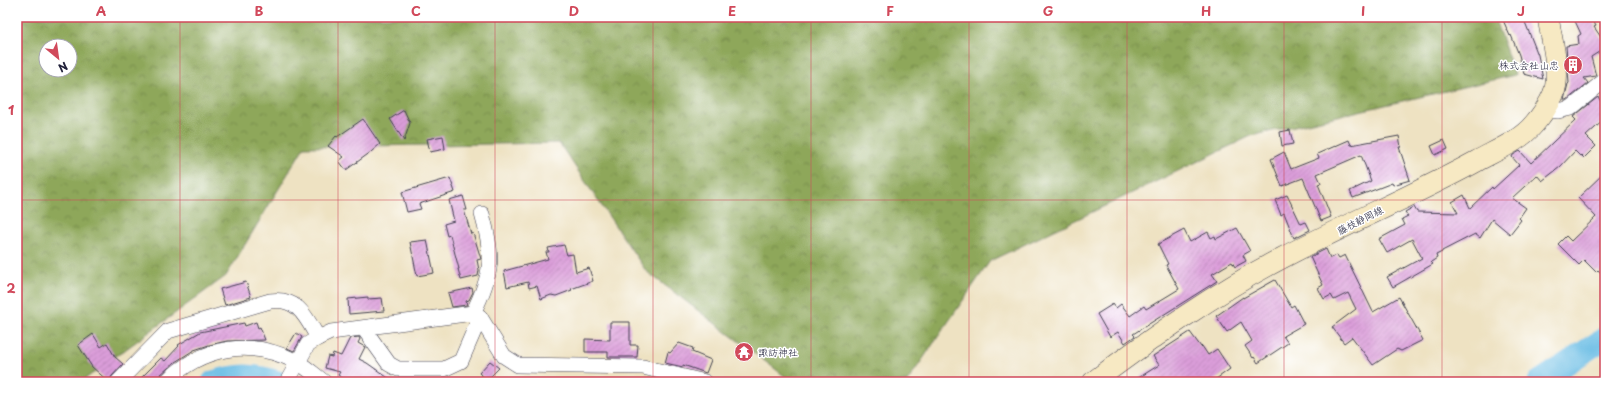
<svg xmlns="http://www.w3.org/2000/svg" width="1622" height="399" font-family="'Playpen Sans','Klee One',sans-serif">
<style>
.forest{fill:url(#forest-crowns);stroke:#58644a;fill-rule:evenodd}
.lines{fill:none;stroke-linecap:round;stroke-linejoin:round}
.river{stroke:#67bce4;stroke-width:23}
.building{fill:url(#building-hatch)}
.minor-casing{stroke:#413f4f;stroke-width:16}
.secondary-casing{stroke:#413f4f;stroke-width:22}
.minor{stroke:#fff;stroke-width:15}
.secondary{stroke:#f7e9c3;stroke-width:21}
.grid{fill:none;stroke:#d1495b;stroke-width:1;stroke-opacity:0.55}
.labels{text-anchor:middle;stroke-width:3;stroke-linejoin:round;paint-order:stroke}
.poi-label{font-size:10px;fill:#22223b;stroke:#fff;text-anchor:end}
.street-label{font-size:10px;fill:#22223b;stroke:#fff}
.neatline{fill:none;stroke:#d1495b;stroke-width:1.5}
.grid-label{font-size:13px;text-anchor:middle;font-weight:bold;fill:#d1495b}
</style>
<defs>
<pattern id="forest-crowns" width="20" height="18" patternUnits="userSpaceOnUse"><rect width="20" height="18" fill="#8ea75a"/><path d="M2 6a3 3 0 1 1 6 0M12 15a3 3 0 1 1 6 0" fill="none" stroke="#74884c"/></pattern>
<pattern id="building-hatch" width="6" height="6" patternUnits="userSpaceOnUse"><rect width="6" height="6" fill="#dc9eda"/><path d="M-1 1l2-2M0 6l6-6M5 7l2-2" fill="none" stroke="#b280b2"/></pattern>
</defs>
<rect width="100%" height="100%" fill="#fff"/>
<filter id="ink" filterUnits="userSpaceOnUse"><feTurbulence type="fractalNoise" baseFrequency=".025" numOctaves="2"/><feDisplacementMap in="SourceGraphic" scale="8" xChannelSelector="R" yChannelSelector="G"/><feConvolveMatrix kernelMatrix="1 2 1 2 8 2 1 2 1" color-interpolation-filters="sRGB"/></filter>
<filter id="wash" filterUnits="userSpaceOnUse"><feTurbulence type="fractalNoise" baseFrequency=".012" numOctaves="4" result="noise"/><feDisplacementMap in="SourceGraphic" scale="16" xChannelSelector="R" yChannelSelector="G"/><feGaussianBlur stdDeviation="0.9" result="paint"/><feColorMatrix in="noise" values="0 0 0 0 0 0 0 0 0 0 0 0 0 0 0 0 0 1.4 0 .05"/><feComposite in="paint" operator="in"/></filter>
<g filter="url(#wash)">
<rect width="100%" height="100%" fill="#eee2c2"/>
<path class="forest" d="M17,17H1494L1515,75L1251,136L990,261L907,382H796L787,378L646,271L559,143L304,147L226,276L81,382H17ZM46,46H70V70H46Z"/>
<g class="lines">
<g class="river">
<path d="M213,382C238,374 253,374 278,382"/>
<polyline points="1539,382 1605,338"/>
</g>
</g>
<g id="blocks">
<g class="building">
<polygon points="1504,17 1523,17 1538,55 1543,79 1524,74 1519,55 1511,35 1510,36 1503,20 1505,20"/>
<polygon points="1582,17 1591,17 1596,26 1594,27 1605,43 1605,48 1591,57 1596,76 1584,78 1588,83 1567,100 1564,100 1568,84 1569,83 1566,46 1579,44 1578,36 1581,34 1575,21"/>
<polygon points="1598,97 1605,107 1605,119 1586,136 1596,146 1584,158 1581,155 1580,156 1575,151 1560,167 1542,181 1537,175 1512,198 1526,208 1519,218 1521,220 1510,234 1492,219 1480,238 1475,234 1442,251 1442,252 1436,255 1437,258 1431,262 1433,264 1393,287 1387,277 1422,258 1412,239 1387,253 1379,239 1405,225 1402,219 1408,216 1405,212 1414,207 1417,212 1458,213 1452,202 1464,195 1470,208 1492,187 1493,189 1519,165 1512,157 1513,155 1520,151 1531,163 1576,120 1573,117"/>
<polygon points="404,110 410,123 404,141 390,119"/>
<polygon points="363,119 380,144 371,152 346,170 339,161 344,157 328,146 336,136 337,137"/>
<polygon points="1290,130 1293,144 1282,146 1280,132"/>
<polygon points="443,136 445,149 430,152 427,139"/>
<polygon points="1399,136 1401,147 1399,147 1410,180 1393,185 1392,183 1353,198 1350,191 1371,181 1361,155 1317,174 1321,183 1318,184 1331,217 1321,221 1303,178 1282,186 1271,159 1284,152 1291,169 1319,158 1317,154 1349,140 1351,145"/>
<polygon points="1444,140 1448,149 1435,155 1431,146"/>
<polygon points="1605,172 1605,276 1598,270 1596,272 1584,260 1579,265 1558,244 1566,236 1571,241 1596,217 1578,198"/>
<polygon points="450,178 455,192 419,204 421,209 407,212 402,192"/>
<polygon points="1287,195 1301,224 1306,222 1310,230 1294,238 1284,213 1281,215 1275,200"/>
<polygon points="463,196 467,210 464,210 471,234 473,233 481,259 477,260 479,270 478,276 461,280 458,269 459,269 450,235 447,236 444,224 454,221 449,200"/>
<polygon points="1237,228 1250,251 1243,255 1246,261 1235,267 1232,262 1212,274 1217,281 1133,334 1135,336 1125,343 1118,332 1110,337 1097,314 1113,304 1116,308 1121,304 1130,316 1144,306 1146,309 1179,289 1166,265 1168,264 1158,244 1184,230 1190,242 1208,232 1211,238 1215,236 1216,239"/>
<polygon points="427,240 434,273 417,276 410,242"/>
<polygon points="564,245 567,255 573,254 576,272 589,268 593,281 571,289 572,290 556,296 551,295 541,299 537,286 529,288 528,282 507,287 504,271 548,259 546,252 549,252 548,248"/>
<polygon points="1326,249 1330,258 1337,255 1339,258 1345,255 1373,312 1399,297 1423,340 1401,351 1397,349 1373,365 1352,337 1344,343 1332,327 1356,309 1348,293 1334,300 1331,295 1324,299 1318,288 1323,285 1310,257"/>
<polygon points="1275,280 1291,307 1294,305 1304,324 1283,336 1288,343 1258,363 1254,357 1253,358 1245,346 1252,341 1241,322 1227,332 1216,316 1243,297 1243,298"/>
<polygon points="246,282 251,297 225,305 220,289"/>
<polygon points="472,288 473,292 469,300 466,301 467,305 452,307 448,293"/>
<polygon points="368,297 368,299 382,298 384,311 349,314 348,299"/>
<polygon points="256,322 258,328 260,327 265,340 227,341 209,345 194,350 175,362 160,375 157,382 137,382 161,358 165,361 179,346 178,345 200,332 244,323 245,326"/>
<polygon points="610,322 630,322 630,345 638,345 637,357 608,357 608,352 585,352 585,339 610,340"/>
<polygon points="1190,332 1201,347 1202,346 1208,355 1217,349 1230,369 1212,382 1132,382 1159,365 1153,356"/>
<polygon points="296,333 302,337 294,351 287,348"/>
<polygon points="93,334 101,347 107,343 115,357 123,364 112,376 109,382 92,367 78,345"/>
<polygon points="359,337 360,339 358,343 365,347 359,359 367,363 394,382 348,382 338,375 340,372 325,368 328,356 332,357 333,353 341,356 350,338"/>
<polygon points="679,343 693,348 692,352 711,360 706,373 683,365 683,367 665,363 668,352 670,353"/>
<polygon points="490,361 499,368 487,380 479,373"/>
</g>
</g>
</g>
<g filter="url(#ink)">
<use href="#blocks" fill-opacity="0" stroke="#413f4f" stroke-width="1"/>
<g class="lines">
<defs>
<g id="minor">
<polyline points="1544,109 1558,111 1571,108 1605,80"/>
<path d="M473,313C493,273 494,256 482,214"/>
<polyline points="364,329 389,364 398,369 444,369 461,361 480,317"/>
<path d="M118,382L168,331L270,301C298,297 306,317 318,338"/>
<path d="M166,382C202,346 251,338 297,362C306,367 315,375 324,382"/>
<polyline points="287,382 308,344 318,338 331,332 473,313 480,317 504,356 518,365 643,367 705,382"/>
</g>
<path id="secondary" d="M1093,382C1153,337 1215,293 1282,258C1346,224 1413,196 1477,161C1497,150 1520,141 1534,124C1541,116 1549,104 1553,95C1562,74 1551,39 1548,17"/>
</defs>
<use href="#minor" class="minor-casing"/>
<use href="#secondary" class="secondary-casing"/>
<use href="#minor" class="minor"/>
<use href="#secondary" class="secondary"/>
</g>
</g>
<path class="grid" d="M180,17V382M338,17V382M495,17V382M653,17V382M811,17V382M969,17V382M1127,17V382M1284,17V382M1442,17V382M17,200H1605"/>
<defs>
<symbol id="building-disc" viewBox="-11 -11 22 22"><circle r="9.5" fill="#d1495b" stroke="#fff"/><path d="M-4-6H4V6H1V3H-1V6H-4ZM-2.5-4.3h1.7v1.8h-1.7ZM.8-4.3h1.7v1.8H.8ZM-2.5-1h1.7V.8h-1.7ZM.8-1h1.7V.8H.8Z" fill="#fff"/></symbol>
<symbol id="temple-disc" viewBox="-11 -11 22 22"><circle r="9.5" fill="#d1495b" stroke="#fff"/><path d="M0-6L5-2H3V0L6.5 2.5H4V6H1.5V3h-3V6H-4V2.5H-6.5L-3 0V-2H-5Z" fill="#fff"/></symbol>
</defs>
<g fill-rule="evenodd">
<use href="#building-disc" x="1562" y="54" width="22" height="22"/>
<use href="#temple-disc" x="733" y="341" width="22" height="22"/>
</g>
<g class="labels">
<g class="poi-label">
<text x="1559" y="69">株式会社山忠</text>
<text x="758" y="356" text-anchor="start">諏訪神社</text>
</g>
<g class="street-label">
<text transform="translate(1360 220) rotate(-27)" y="4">藤枝静岡線</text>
</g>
</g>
<rect width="1622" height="399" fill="none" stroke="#fff" stroke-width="44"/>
<g transform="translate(58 58) rotate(151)"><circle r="19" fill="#ffffff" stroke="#a7a7b1"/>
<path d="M0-3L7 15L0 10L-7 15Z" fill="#d1495b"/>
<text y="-6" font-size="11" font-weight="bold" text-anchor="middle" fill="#22223b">N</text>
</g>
<rect x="22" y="22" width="1578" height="355" class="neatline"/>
<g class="grid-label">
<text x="101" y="16">A</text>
<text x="259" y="16">B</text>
<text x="416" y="16">C</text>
<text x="574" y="16">D</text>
<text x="732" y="16">E</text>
<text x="890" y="16">F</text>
<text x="1048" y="16">G</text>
<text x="1206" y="16">H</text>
<text x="1363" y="16">I</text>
<text x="1521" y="16">J</text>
<text x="11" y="115">1</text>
<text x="11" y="293">2</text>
</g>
</svg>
